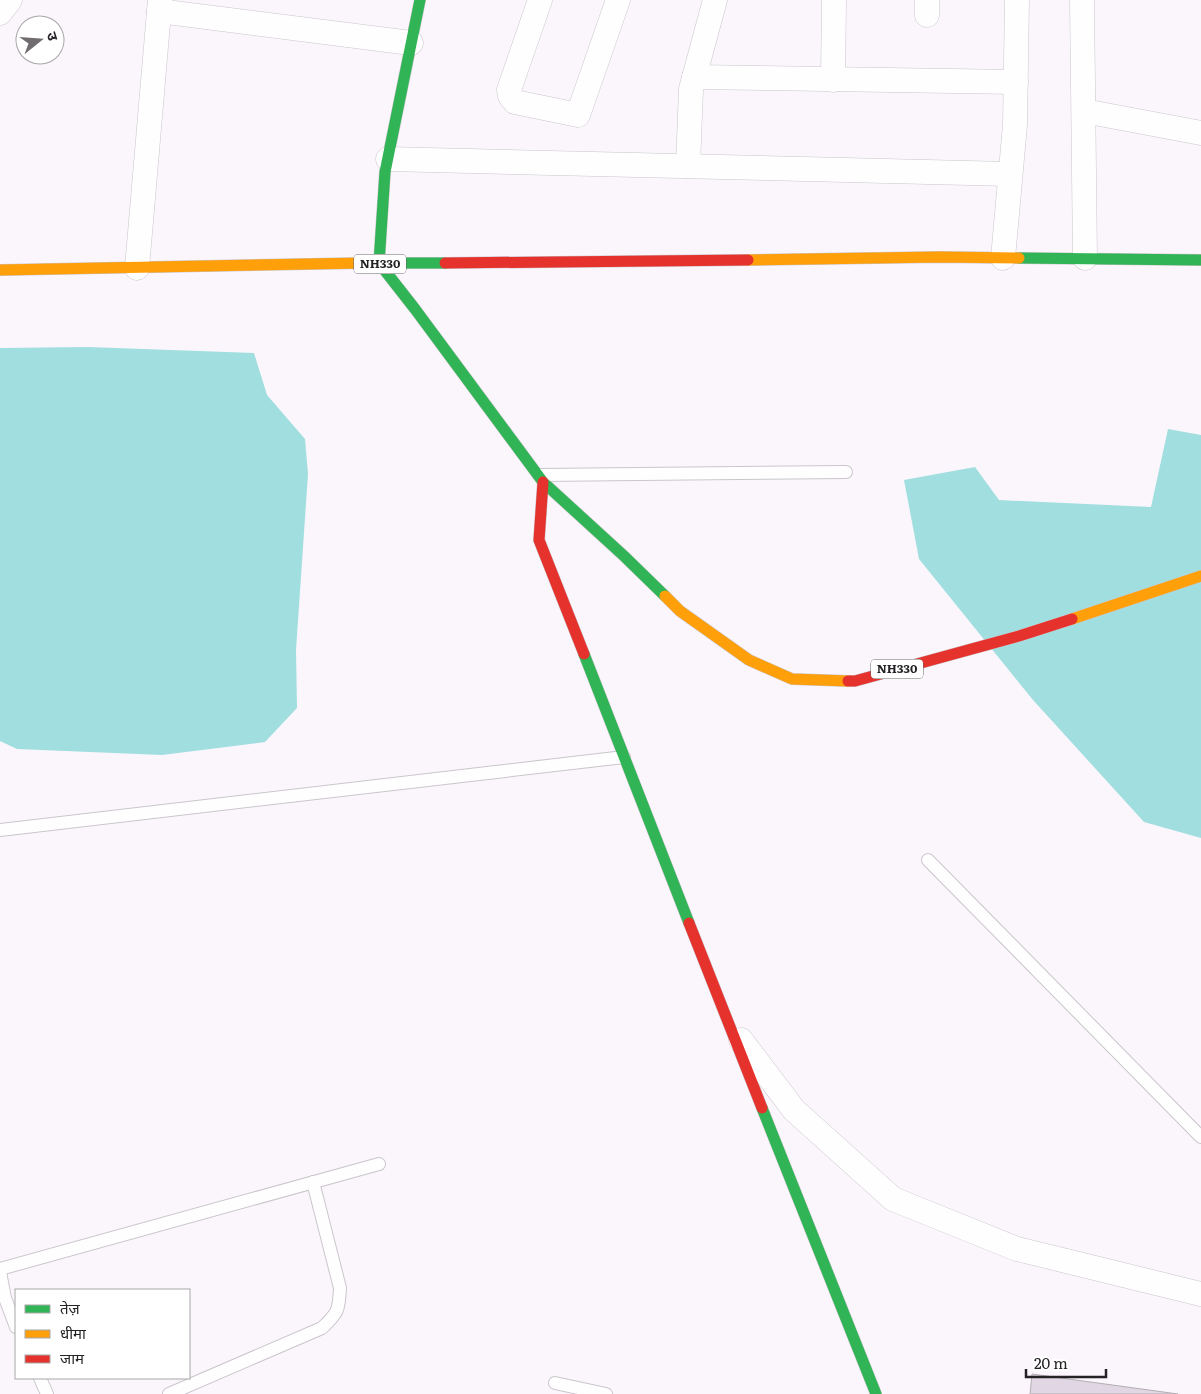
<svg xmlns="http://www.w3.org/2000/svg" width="1201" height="1394" font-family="Literata,'Noto Sans Devanagari',serif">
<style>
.water{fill:#a0dedf}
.building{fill:#e1d6e3;stroke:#b2aeb3}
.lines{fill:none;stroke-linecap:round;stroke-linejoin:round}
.lane-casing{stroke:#cac6cb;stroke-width:14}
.street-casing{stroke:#cac6cb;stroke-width:25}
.fast-casing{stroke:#cac6cb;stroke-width:12}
.slow-casing{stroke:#cac6cb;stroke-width:12}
.jam-casing{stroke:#cac6cb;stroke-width:12}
.lane{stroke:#fefeff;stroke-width:12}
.street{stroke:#fefeff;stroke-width:24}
.fast{stroke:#30b455;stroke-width:11}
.slow{stroke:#ff9f0a;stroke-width:11}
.jam{stroke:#e5322d;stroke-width:11}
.labels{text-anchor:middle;stroke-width:4.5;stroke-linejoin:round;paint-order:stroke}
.shield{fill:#fff;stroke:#666466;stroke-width:1}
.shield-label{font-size:12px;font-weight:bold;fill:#252225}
</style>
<rect width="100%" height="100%" fill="#fbf6fc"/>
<g class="water">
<polygon points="88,347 254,353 267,395 305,439 308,474 296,650 297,708 265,742 162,755 17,749 0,741 0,348"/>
<polygon points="1168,429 1201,435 1201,838 1144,822 1033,700 919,559 904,480 975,467 999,500 1151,507"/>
</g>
<polygon class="building" points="1032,1374 1178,1394 1030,1394"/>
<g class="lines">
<defs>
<g id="lane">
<polyline points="539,475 846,472"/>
<polyline points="0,830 624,757"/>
<polyline points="928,860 1201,1137"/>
<polyline points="0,1269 379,1164"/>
<polyline points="0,1272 5,1298 16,1327"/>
<polyline points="40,1378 47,1394"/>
<polyline points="555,1383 606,1394"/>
<path d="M169,1394L322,1328C338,1313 339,1310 340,1288L313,1182"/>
</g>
<g id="street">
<polyline points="540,0 509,90 510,96 515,102 578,115 618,0"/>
<polyline points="1082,0 1085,258"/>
<polyline points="159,11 411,43"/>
<polyline points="0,13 10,0"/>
<polyline points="927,15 927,0"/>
<polyline points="694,77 1016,82"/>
<polyline points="833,80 834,0"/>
<polyline points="1084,111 1201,133"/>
<polyline points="388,159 1010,174"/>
<polyline points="688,166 691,89 715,0"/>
<polyline points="1003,258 1015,125 1017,0"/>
<polyline points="137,268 160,0"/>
<polyline points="741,1040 794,1110 893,1199 1017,1249 1201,1294"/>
</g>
<g id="fast">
<polyline points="420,0 385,172 379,263 445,263"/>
<polyline points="1019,258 1201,260"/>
<polyline points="363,263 379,263 415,309 543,482 624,556 665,596"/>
<polyline points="584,654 689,923"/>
<polyline points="762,1108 876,1394"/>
</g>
<g id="slow">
<polyline points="748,260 940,257 1019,258"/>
<polyline points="0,270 363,263"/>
<polyline points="665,596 680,611 749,660 792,679 848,681"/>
<polyline points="1072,619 1201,576"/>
</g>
<g id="jam">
<polyline points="445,263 748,260"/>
<polyline points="543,482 539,540 584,654"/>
<polyline points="848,681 855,681 1019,636 1072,619"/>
<polyline points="689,923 762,1108"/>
</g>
</defs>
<use href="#lane" class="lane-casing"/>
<use href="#street" class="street-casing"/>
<use href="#fast" class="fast-casing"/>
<use href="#slow" class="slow-casing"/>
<use href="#jam" class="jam-casing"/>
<use href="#lane" class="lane"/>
<use href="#street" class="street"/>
<use href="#fast" class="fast"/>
<use href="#slow" class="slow"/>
<use href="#jam" class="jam"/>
</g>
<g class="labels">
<g class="shield">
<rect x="354" y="254.5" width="52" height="19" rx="4"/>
<rect x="871" y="659.5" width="52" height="19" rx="4"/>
</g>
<g class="shield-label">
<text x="380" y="268">NH330</text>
<text x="897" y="673">NH330</text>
</g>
</g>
<rect x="15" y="1289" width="175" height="90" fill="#ffffff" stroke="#a8a7a8"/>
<rect x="25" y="1305" width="25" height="8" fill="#30b455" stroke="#a8a7a8"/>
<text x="60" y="1314" font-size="15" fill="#252225">तेज़</text>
<rect x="25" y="1330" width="25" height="8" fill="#ff9f0a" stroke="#a8a7a8"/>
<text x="60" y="1339" font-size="15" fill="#252225">धीमा</text>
<rect x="25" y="1355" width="25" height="8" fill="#e5322d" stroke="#a8a7a8"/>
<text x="60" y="1364" font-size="15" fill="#252225">जाम</text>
<g transform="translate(40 40) rotate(73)"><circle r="24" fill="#ffffff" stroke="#a8a7a8"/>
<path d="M0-4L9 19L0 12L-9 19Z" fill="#706c70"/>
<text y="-8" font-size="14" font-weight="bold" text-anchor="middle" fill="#252225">उ</text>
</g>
<path d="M1026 1369v8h80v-8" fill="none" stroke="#252225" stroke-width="2.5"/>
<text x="1034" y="1369" font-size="15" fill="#252225" stroke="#ffffff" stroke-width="4" paint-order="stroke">20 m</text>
</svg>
